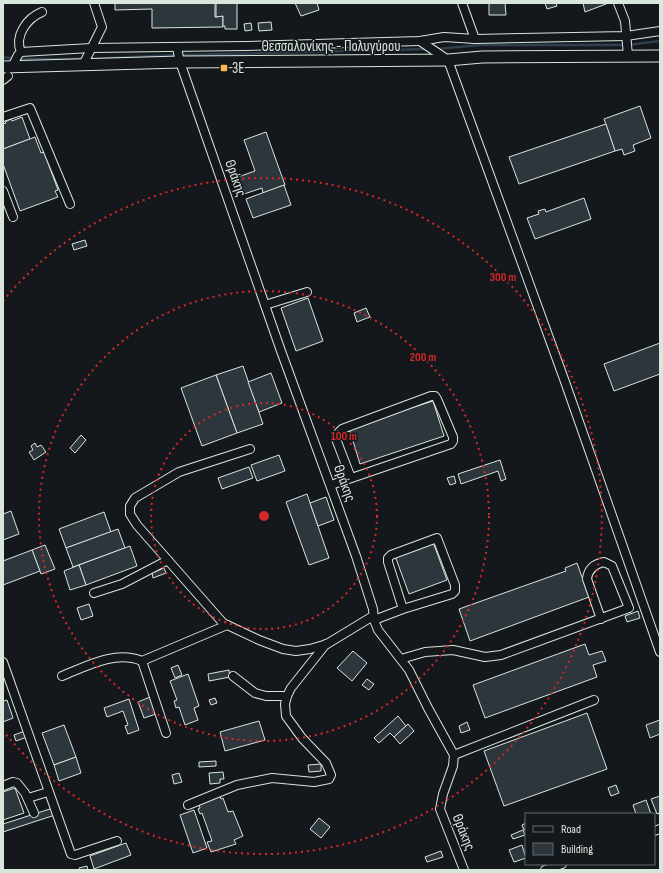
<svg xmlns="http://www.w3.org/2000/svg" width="663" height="873" font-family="'Sofia Sans Condensed',sans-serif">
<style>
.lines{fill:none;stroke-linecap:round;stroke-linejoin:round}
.stream{stroke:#2f3f4d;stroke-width:2.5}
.building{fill:#2c363c;stroke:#d8e6dc}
.minor-casing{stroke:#d8e6dc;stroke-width:10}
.major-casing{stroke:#d8e6dc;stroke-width:13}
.minor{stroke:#14181c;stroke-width:8}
.major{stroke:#14181c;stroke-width:11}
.ring{fill:none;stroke:#d62828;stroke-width:2;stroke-dasharray:2 4}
.poi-dot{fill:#ffb74d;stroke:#14181c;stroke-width:1.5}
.labels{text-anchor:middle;stroke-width:3;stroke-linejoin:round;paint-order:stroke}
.street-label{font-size:15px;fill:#d8e6dc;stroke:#14181c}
.poi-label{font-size:15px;fill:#d8e6dc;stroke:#14181c;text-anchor:start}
.centre{fill:#d62828;stroke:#14181c;stroke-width:2}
.ring-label{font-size:12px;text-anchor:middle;font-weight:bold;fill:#d62828;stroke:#14181c;stroke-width:3;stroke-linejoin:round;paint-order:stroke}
</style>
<rect width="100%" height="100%" fill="#14181c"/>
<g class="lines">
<g class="stream">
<polyline points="437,49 480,45 627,45 660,41"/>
<polyline points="181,55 428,49"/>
<polyline points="3,57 16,59 84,59"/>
<polyline points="89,59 176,55"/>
</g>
</g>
<g class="building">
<polygon points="115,3 215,3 215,17 223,16 223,27 152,28 152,9 115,10"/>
<polygon points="216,3 237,3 237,29 225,29 225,26 223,26 223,16 216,17"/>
<polygon points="295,3 317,3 319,10 301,16"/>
<polygon points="489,3 505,3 506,15 489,15"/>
<polygon points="545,3 556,3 557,6 547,9"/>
<polygon points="583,3 606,3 606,4 585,12"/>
<polygon points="271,22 272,30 259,31 258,23"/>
<polygon points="251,23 252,30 245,31 244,24"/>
<polygon points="640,106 651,138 633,145 635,151 624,155 622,149 615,151 604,119"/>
<polygon points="22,117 30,139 3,149 3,124 6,123 5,122 11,119 12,121"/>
<polygon points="606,124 615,151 519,184 509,157"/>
<polygon points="266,132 285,185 263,193 262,188 244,194 238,177 255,171 244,140"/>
<polygon points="35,137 41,153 44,152 58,190 55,191 58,197 20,211 3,164 3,149"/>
<polygon points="284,185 291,205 253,218 246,199"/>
<polygon points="584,198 591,219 535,239 527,218 539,214 538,211 545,209 546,212"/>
<polygon points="85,240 87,246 74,250 72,244"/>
<polygon points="308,298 323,341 296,351 281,308"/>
<polygon points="366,308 370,317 357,322 354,313"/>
<polygon points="660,343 660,374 614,391 604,364"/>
<polygon points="243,366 263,424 237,433 216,375"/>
<polygon points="271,373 282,403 259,412 248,382"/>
<polygon points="216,375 237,433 202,446 181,388"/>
<polygon points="433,401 444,436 360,464 349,428"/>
<polygon points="81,435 86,440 75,453 70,448"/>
<polygon points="35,443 37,447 41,445 46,452 34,460 29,452 33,450 31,446"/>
<polygon points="279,455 285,471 257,481 251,465"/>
<polygon points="500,460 506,479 501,481 498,471 461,484 458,474"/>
<polygon points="249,467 253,478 222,489 218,478"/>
<polygon points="454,476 456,483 450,485 447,478"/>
<polygon points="307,494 329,558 309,565 286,502"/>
<polygon points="326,497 334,520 318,526 310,503"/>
<polygon points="11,511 19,534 3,540 3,514"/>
<polygon points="104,512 111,532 66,548 59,529"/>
<polygon points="118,529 125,548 73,567 66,548"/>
<polygon points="433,542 447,580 409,594 395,556"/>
<polygon points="45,545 55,569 41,574 32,550"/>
<polygon points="130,546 137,566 86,585 79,565"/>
<polygon points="32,550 40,571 3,585 3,561"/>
<polygon points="577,563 589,597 470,641 459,609 566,571 565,568"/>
<polygon points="79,565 86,585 70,590 64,571"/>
<polygon points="164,568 166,573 153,578 152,573"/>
<polygon points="89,604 93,616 81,620 77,608"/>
<polygon points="638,611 640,618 627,622 625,616"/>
<polygon points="585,644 589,655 602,651 606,661 593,665 597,677 485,718 473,685"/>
<polygon points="353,651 367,663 352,681 337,668"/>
<polygon points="178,665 182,675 175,678 171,668"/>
<polygon points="229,670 230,677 209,681 208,674"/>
<polygon points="188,674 199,706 194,708 198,720 185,725 179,707 176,708 174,701 177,700 170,681"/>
<polygon points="367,679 374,684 369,690 362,685"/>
<polygon points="150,697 156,714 144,718 138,702"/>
<polygon points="215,698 217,703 211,705 209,700"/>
<polygon points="129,699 139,730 128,734 125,726 128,725 123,711 107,717 104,708"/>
<polygon points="7,700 13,718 3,722 3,701"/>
<polygon points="587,713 607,769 504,806 484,751"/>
<polygon points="398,716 406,726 394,737 390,733 379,743 374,738"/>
<polygon points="660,720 660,734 650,738 646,725"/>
<polygon points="259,721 265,740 225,751 220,732"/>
<polygon points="467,722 470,730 461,733 459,726"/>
<polygon points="408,724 414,731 400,744 394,737"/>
<polygon points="64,725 76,757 54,765 42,733"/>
<polygon points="25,731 27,737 16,741 14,735"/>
<polygon points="76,757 81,773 59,781 54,765"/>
<polygon points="216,761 216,766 199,767 199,762"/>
<polygon points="321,764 321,771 309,772 308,765"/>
<polygon points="223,772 224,779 220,779 220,783 210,784 209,773"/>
<polygon points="179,773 182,782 174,784 172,775"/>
<polygon points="616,785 619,793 611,796 608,788"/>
<polygon points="15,788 24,813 3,820 3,792"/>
<polygon points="219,794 221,799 223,798 228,812 233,811 243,836 234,840 236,844 211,852 207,842 212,841 202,813 200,814 198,809 200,808 198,802"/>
<polygon points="660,796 660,813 657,814 651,799"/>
<polygon points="646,800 651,814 636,814 633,805"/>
<polygon points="53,808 55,815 3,832 3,824"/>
<polygon points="194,810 207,848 193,853 180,815"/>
<polygon points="319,818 330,827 321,838 310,829"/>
<polygon points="526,823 526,829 524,830 522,825"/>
<polygon points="523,830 525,835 513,839 511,835"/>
<polygon points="126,843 131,855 94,869 90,856"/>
<polygon points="522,845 526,858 514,862 509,850"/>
<polygon points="441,851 443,857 427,862 425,857"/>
<polygon points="87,866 88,870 80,870 79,868"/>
</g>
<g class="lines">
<defs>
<g id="minor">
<polyline points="462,3 475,39"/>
<polyline points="618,3 625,21 628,56"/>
<polyline points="420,41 448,60 564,379 660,652"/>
<polyline points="177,48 180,62 281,351 356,556 373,609 374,620 378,630 409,670 428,708 454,755 453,766 443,794 440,809 464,870"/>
<path d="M21,52C14,36 27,18 42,12"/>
<polyline points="83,65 102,27 94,3"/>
<polyline points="12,67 18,55 21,52 91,48 246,46 420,41 444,37 475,39 626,36 660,31"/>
<polyline points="3,80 8,76"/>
<polyline points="3,117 30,108 70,204"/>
<polyline points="3,191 13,217"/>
<polyline points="265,305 307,292"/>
<polyline points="250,449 179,472 135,498 130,506 130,514 137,525 223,623 259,640 283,649 296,651 310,649 327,644 373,616"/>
<polyline points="331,485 451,444 453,441 453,437 437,399 435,396 431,396 342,429 338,433 336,439 351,478"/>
<polyline points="94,593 122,584 168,560"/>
<polyline points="374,620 403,609 452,594 455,591 455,585 437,538 391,555 388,558 388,562 403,609"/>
<path d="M401,659L425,652L453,650L485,657L501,655L629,608L612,566L604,562C594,564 588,569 587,579L601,619"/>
<polyline points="142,661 166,733"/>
<polyline points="3,662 71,854 75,855 117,841"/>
<path d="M62,676C87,666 115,650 142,661L227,625"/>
<polyline points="233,676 255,693 266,696 287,696"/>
<polyline points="454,755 594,700"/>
<polyline points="3,786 13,782 17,783 25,793 34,813"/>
<polyline points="28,798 48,792"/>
<polyline points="188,805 237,785 272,778 314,782 329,779 331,775 326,763 302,738 286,716 285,704 287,696 291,688 326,644"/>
<polyline points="654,831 660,829"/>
<polyline points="545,870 562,864"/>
</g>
<polyline id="major" points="3,67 180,62 448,60 482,57 660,56"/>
</defs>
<use href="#minor" class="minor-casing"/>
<use href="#major" class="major-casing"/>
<use href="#minor" class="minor"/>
<use href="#major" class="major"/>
</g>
<g class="ring">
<circle cx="264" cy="516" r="113"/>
<circle cx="264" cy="516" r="225"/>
<path d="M3 301A338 338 0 1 1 3 731"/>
</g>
<rect class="poi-dot" x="220" y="64" width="8" height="8" rx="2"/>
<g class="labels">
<g class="street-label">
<text x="331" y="51">Θεσσαλονίκης - Πολυγύρου</text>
<text transform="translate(236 178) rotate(71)" y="5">Θράκης</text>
<text transform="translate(345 483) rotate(70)" y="5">Θράκης</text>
<text transform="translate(464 832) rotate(68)" y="5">Θράκης</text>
</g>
<g class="poi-label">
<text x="232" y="73">3Ε</text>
</g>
</g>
<circle cx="264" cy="516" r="6" class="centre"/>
<g class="ring-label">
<text x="503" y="281">300 m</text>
<text x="423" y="361">200 m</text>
<text x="344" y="440">100 m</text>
</g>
<rect width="663" height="873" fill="none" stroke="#d8e6dc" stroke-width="8"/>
<rect x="525" y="813" width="130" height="52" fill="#14181c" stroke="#626a69"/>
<rect x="533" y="826" width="20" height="6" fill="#14181c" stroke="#626a69"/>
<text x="561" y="833" font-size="12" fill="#d8e6dc">Road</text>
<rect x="533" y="843" width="20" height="12" fill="#2c363c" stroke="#626a69"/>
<text x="561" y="853" font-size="12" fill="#d8e6dc">Building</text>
</svg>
